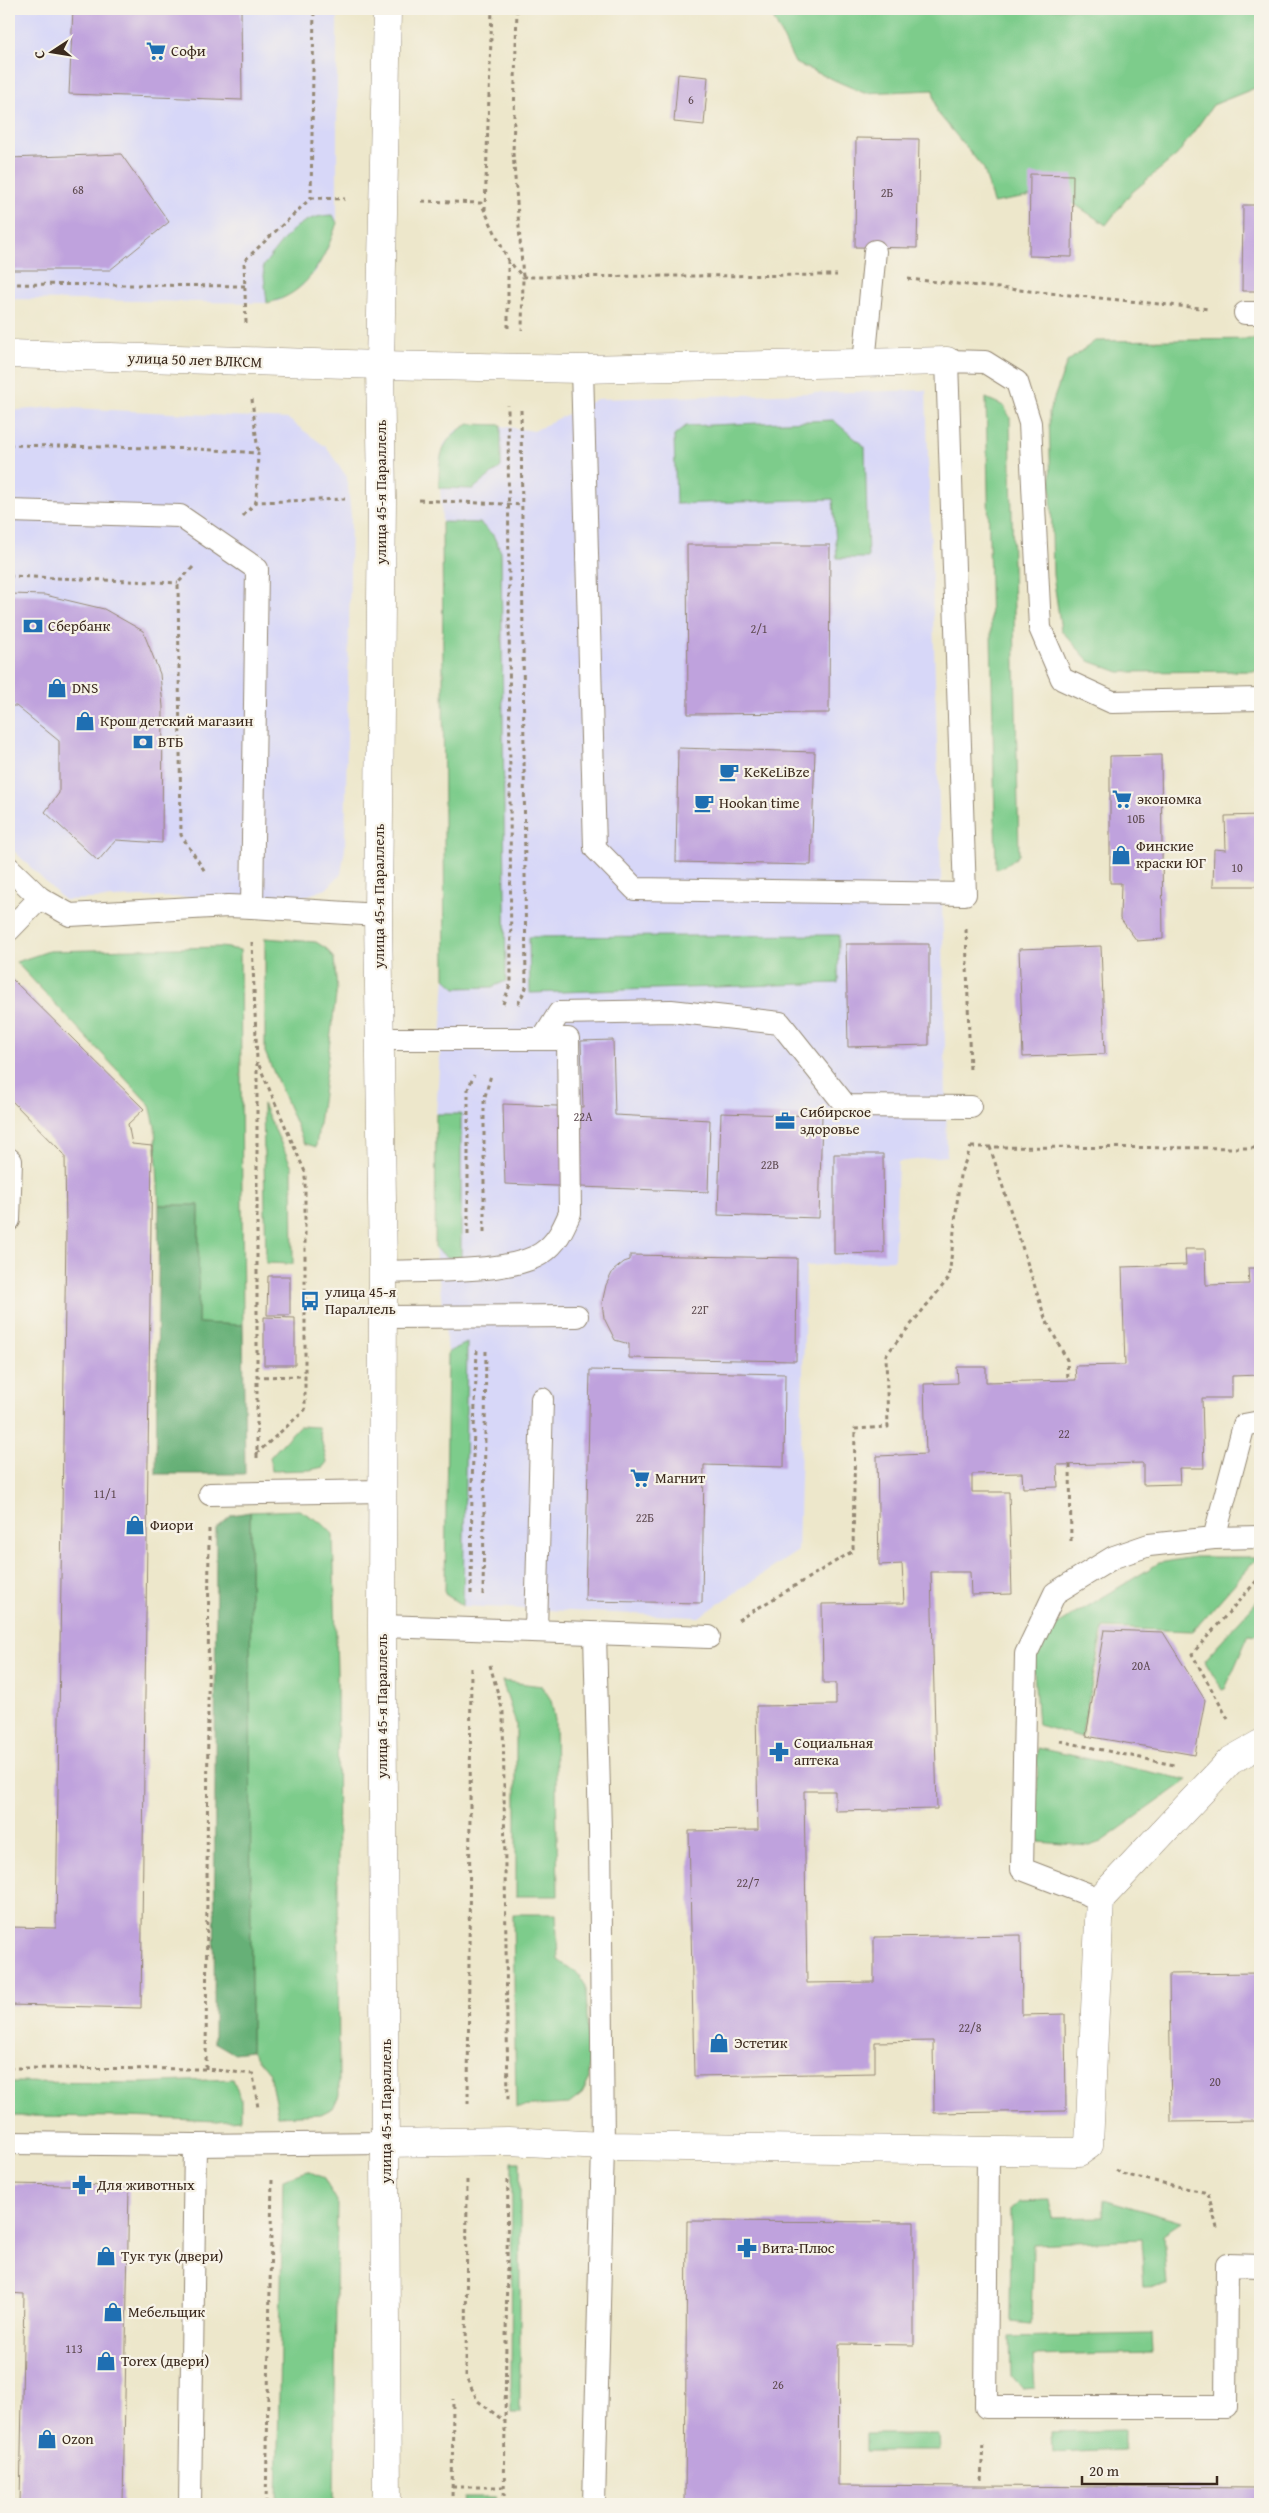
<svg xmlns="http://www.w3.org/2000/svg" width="1269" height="2513" font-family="'Gentium Book Plus',serif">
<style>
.built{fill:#d7d7f8}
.green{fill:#7dcc8b;stroke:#5c7b54}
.forest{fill:#66b077;stroke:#506d4a}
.building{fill:#bfa2dd}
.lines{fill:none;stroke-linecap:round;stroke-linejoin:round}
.service-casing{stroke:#948874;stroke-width:24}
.minor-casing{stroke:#948874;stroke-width:29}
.tertiary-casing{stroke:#948874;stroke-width:29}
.secondary-casing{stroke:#948874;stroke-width:29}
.path{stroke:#948874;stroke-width:3;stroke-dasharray:4 4;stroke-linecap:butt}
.service{stroke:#fff;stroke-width:22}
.minor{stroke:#fff;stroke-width:28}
.tertiary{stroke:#fff;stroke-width:28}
.secondary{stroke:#fff;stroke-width:28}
.labels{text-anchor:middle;stroke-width:4.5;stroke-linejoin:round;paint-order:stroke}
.number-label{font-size:12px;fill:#5c484e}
.poi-label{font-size:15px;fill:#3b2a1e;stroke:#f7f3e8;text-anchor:start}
.street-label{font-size:15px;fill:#3b2a1e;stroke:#f7f3e8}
</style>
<rect width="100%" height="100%" fill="#f7f3e8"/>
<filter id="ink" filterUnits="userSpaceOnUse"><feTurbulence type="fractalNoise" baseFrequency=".02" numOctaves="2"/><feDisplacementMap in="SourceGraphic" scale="10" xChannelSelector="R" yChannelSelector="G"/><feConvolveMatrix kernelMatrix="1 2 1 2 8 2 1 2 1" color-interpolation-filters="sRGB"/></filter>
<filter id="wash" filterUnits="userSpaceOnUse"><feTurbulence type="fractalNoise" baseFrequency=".0096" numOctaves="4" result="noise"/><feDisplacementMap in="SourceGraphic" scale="20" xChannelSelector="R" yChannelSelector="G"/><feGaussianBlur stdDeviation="1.12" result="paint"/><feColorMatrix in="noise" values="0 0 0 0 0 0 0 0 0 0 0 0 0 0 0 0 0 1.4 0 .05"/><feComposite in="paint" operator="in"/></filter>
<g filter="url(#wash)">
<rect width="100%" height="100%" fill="#ede7cb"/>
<g class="built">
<polygon points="9,9 337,9 337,223 328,248 316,271 301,287 279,301 267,303 9,299"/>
<polygon points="926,390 943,936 947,1156 898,1162 894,1260 806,1266 798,1551 699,1617 463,1606 445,1594 448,1352 435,1248 436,1114 445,978 442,522 439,463 444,444 455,431 469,424 488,424 534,431 597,399"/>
<polygon points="53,407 288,419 326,447 347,477 351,515 345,849 341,874 326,889 300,898 140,897 64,900 9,846 9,411"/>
</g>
<g class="green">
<polygon points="769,9 1253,9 1260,16 1260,86 1213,105 1177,155 1130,194 1106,225 1056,192 993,203 984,169 937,112 933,90 864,93 795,63"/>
<path d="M333,215L337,223C325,258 308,295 267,303L263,266C285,239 295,216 333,215Z"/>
<polygon points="1260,339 1260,671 1119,672 1089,661 1061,630 1053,575 1049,412 1067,362 1095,341"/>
<polygon points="986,398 1004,406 1010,418 1019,855 1010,863 996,869"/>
<polygon points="833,420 865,447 868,558 837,558 833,499 676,504 674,436 686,426"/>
<path d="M469,424L501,425V467L473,489L439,488C439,458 439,439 469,424Z"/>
<polygon points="442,522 480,523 493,535 501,552 506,981 492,987 456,988 445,978"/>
<polygon points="839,935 838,983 530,993 529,937"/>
<polygon points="265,938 316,942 327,949 334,959 337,988 316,1147 304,1143 265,1052"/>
<polygon points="221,947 240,950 243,1325 198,1323 199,1205 159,1205 155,1126 150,1105 16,962 49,951"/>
<polygon points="263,1104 292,1167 293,1264 266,1263"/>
<polygon points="436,1114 461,1114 461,1258 447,1257 435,1248"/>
<polygon points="467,1343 463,1606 445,1594 448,1352"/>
<polygon points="299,1426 318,1427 327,1462 323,1467 310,1470 272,1471 270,1457"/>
<polygon points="299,1510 322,1523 333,1534 337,1672 339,2095 333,2108 321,2114 278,2116 269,2073 251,2051 250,1512"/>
<polygon points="1194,1557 1258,1557 1193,1631 1103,1628 1081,1737 1038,1725 1033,1658 1052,1628 1159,1563"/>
<polygon points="1260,1598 1260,1635 1249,1634 1225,1689 1222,1690 1204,1660"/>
<polygon points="502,1681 542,1686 551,1700 555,1720 558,1896 516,1896 516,1724"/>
<polygon points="1037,1748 1188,1780 1101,1842 1089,1846 1038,1842"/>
<polygon points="513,1914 556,1914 558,1960 578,1974 586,1986 589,2080 582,2094 569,2104 516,2107"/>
<polygon points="233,2079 241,2099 241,2119 216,2121 129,2117 9,2116 9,2082 139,2083"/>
<polygon points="512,2162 520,2162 520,2413 511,2413"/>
<polygon points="308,2171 324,2178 337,2201 334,2504 277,2504 283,2179"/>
<polygon points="1104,2199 1181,2222 1163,2234 1167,2286 1144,2287 1141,2239 1033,2244 1031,2323 1010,2321 1011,2211 1019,2202 1049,2201 1052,2218 1103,2217"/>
<polygon points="1152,2334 1153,2353 1033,2356 1035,2388 1022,2389 1011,2376 1010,2337"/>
<polygon points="1124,2430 1124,2450 1053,2453 1052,2432"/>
<polygon points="866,2434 939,2434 940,2451 866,2451"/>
<polygon points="464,2497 496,2497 496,2504 463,2504"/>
</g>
<g class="forest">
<polygon points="159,1205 199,1205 198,1323 243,1325 245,1474 156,1474"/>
<polygon points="250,1512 251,2051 233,2053 214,2042 216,1529 232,1515"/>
</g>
<g id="blocks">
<g class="building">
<polygon points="73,9 241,9 242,100 69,94"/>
<polygon points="678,74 708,77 704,125 674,122"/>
<polygon points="856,138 919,139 917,248 855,247"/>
<polygon points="121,154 169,222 110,270 9,270 9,158"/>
<polygon points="1030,174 1073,175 1072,257 1029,256"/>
<polygon points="1243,205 1260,205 1260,291 1242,291"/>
<polygon points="687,545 830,545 829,713 688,714"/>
<polygon points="9,594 45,595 104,609 143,631 160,674 163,707 162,843 116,840 98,861 45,812 59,793 59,741 16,706 9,706"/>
<polygon points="678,748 815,752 811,865 676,862"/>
<polygon points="1161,755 1163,939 1137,941 1120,918 1121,883 1110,883 1110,756"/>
<polygon points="1260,815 1260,886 1213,886 1214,849 1226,850 1225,816"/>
<polygon points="846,944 929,944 929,1045 848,1047"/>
<polygon points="1101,946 1105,1054 1023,1057 1019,949"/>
<polygon points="9,976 144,1109 128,1124 132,1144 152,1146 141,2008 9,2005 9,1927 56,1928 66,1232 65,1155 9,1098"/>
<polygon points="613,1040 615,1115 710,1120 708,1192 505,1184 503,1104 583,1107 581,1041"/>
<polygon points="721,1113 822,1116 819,1218 718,1215"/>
<polygon points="834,1154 883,1154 884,1253 834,1254"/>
<polygon points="1185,1249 1205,1249 1206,1285 1249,1284 1248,1268 1260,1268 1260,1375 1232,1376 1232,1398 1202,1398 1204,1468 1179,1468 1180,1484 1143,1485 1143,1463 1057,1465 1058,1487 1023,1488 1022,1473 972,1474 972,1492 1009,1492 1012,1594 971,1595 970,1572 931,1572 937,1809 835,1811 835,1791 804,1791 807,1983 874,1982 874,1937 1021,1935 1022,2015 1065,2014 1066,2111 934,2113 933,2041 875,2042 875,2073 694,2076 689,1831 758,1830 756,1706 836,1705 836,1683 823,1683 822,1604 904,1603 902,1564 879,1565 877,1456 926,1454 924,1384 958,1383 957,1367 986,1367 986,1382 1076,1380 1075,1366 1125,1365 1122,1267 1186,1265"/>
<polygon points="630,1255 797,1258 796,1361 629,1358 629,1344 615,1340 604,1318 602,1303 606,1285 613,1271 624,1262 630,1260"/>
<polygon points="268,1276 290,1276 290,1315 267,1315"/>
<polygon points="264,1317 295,1318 295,1365 264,1365"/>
<polygon points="590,1370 785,1374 784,1467 704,1465 702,1603 585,1601"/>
<polygon points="1104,1630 1163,1632 1205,1700 1195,1755 1086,1736"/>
<polygon points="1260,1973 1260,2121 1171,2122 1169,1974"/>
<polygon points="9,2184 129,2186 123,2504 20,2504 24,2294 9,2293"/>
<polygon points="687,2221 914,2222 914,2345 839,2344 838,2485 1260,2488 1260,2504 685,2504"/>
</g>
</g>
</g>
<g filter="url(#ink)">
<use href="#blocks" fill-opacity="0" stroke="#948874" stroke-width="1"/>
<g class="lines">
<defs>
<g id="service">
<polyline points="1245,313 1260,313"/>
<polyline points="864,363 875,251"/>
<polyline points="582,369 595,848 635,889 965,894 947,361 985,362 1017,382 1030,423 1040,628 1062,679 1112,702 1260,699"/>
<polyline points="9,511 180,516 257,569 252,907 378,915"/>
<polyline points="9,868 40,898 9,930"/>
<polyline points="40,898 70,915 228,906 252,907"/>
<path d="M379,1039H568L570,1213C563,1229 557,1243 542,1253C512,1274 421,1270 383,1272"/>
<polyline points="543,1039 559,1013 671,1011 780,1023 846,1106 971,1107"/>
<polyline points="9,1159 11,1161 9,1220"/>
<polyline points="383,1317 577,1316"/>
<polyline points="210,1494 383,1491"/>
<polyline points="1214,1538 1260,1537"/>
<polyline points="382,1626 709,1637"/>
<polyline points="536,1631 542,1399"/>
<polyline points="1100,1899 1022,1869 1026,1654 1055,1593 1114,1557 1149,1545 1214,1538 1244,1425 1260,1422"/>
<polyline points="9,2143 195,2145 386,2143"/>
<polyline points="988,2152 986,2407 1226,2407 1227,2265 1260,2266"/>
<polyline points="190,2504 195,2145"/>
<polyline points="594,2504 603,2146 600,1831 595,1634"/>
</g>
<g id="minor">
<polyline points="380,365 582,369 947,361"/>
<polyline points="386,2143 508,2141 603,2146 1079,2152 1089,2145 1100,1899 1230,1761 1260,1744"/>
</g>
<polyline id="tertiary" points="9,354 380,365"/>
<polyline id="secondary" points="387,9 380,365 382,498 378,915 383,1272 382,1626 387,2504"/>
</defs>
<use href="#service" class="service-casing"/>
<use href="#minor" class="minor-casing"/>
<use href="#tertiary" class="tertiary-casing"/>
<use href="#secondary" class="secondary-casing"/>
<g class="path">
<polyline points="517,9 513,153 523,277 522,330"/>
<polyline points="311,198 345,199"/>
<polyline points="422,201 481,203 508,260 523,277 837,275"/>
<polyline points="485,210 492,9"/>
<polyline points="508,260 508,331"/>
<polyline points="908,279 1210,309"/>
<polyline points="9,284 245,286"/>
<polyline points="246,323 244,261 311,198 314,9"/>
<polyline points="252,399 258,453"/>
<polyline points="9,445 199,449 258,453 256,502 345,499"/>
<polyline points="419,500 523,505"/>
<polyline points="243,516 256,502"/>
<polyline points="193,567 178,583 181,835 206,873"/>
<polyline points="9,576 178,583"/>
<polyline points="966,929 970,1073"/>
<polyline points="252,942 257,1060 257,1458"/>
<polyline points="503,1004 511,982 508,405"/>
<polyline points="518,1004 526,988 521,406"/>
<polyline points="971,1147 1260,1148"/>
<polyline points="990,1147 1045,1318 1067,1360 1068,1380"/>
<polyline points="484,1232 484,1100 491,1075"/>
<polyline points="468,1235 468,1089 474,1075"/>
<polyline points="256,1377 306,1376"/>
<polyline points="256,1454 305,1410 305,1172 258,1063"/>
<polyline points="1070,1465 1071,1541"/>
<polyline points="209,1529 206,2069 253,2074 258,2108"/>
<polyline points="471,1594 472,1484 477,1350"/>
<polyline points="483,1595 486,1351"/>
<polyline points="738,1620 853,1551 855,1429 888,1427 886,1355 949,1278 960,1175 971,1147"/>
<polyline points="490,1665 503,1712 508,2102"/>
<polyline points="1228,1719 1192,1654 1260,1577"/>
<polyline points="1060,1741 1174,1765"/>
<polyline points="9,2068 206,2069"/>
<polyline points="468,2104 471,1665"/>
<polyline points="1116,2170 1122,2174 1208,2193 1218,2232"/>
<polyline points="467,2180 466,2377 478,2401 504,2421"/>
<polyline points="981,2481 983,2442"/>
<polyline points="452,2487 504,2487"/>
<polyline points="266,2504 272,2180"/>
<polyline points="452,2504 453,2399"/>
<polyline points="504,2504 508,2178"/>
</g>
<use href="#service" class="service"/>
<use href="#minor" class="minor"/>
<use href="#tertiary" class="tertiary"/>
<use href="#secondary" class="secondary"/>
</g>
</g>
<defs>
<symbol id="supermarket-bare" viewBox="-9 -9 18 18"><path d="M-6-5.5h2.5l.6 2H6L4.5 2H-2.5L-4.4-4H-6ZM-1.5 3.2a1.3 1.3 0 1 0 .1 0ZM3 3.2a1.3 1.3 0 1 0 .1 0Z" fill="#1f6fb2" stroke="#f7f3e8" stroke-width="2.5" paint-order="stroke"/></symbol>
<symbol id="bank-bare" viewBox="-9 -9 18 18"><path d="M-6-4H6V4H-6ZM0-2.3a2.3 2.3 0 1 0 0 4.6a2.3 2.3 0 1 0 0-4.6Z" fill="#1f6fb2" stroke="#f7f3e8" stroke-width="2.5" paint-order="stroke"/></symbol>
<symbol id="shop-bare" viewBox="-9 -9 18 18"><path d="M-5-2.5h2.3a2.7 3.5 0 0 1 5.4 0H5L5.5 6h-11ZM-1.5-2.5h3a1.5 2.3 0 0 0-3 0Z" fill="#1f6fb2" stroke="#f7f3e8" stroke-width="2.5" paint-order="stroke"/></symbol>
<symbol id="cafe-bare" viewBox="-9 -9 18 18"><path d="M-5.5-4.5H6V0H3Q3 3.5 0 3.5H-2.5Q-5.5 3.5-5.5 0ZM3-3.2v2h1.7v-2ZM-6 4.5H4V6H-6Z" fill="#1f6fb2" stroke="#f7f3e8" stroke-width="2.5" paint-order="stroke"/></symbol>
<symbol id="office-bare" viewBox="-9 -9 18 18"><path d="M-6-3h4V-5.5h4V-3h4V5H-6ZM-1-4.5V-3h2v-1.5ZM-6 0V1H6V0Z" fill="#1f6fb2" stroke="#f7f3e8" stroke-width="2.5" paint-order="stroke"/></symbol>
<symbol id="bus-bare" viewBox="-9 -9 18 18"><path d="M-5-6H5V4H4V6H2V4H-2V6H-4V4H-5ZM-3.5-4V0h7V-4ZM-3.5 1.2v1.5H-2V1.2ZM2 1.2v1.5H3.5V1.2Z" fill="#1f6fb2" stroke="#f7f3e8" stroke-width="2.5" paint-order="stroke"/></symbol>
<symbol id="pharmacy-bare" viewBox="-9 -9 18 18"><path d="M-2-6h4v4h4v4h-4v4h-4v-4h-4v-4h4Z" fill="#1f6fb2" stroke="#f7f3e8" stroke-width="2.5" paint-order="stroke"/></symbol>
</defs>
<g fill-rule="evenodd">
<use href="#supermarket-bare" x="142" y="37" width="28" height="28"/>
<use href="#bank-bare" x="19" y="612" width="28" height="28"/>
<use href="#shop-bare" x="43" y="674" width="28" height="28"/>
<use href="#shop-bare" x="71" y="707" width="28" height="28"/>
<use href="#bank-bare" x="129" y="728" width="28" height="28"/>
<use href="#cafe-bare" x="715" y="758" width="28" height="28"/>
<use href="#supermarket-bare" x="1108" y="785" width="28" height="28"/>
<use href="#cafe-bare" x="690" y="789" width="28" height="28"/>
<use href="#shop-bare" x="1107" y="841" width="28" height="28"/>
<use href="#office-bare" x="771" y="1107" width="28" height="28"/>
<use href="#bus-bare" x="296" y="1287" width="28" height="28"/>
<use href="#supermarket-bare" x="626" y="1464" width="28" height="28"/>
<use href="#shop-bare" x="121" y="1511" width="28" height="28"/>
<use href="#pharmacy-bare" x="765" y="1738" width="28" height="28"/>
<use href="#shop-bare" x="705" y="2029" width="28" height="28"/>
<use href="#pharmacy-bare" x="68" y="2171" width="28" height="28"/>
<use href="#pharmacy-bare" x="733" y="2234" width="28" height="28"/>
<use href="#shop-bare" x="92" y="2242" width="28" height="28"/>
<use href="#shop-bare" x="99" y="2298" width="28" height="28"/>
<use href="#shop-bare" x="92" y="2347" width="28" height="28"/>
<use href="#shop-bare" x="33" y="2425" width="28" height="28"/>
</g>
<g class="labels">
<g class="number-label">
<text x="691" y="104">6</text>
<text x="78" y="194">68</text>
<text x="887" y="197">2Б</text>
<text x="759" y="633">2/1</text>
<text x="1136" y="823">10Б</text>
<text x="1237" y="872">10</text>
<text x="583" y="1121">22А</text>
<text x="770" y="1169">22В</text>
<text x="700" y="1314">22Г</text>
<text x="1064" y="1438">22</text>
<text x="105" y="1498">11/1</text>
<text x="645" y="1522">22Б</text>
<text x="1141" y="1670">20А</text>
<text x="748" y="1887">22/7</text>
<text x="970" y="2032">22/8</text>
<text x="1215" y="2086">20</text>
<text x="74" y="2353">113</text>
<text x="778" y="2389">26</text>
</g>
<g class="poi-label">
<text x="171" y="56">Софи</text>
<text x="48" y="631">Сбербанк</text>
<text x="72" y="693">DNS</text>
<text x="100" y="726">Крош детский магазин</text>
<text x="158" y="747">ВТБ</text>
<text x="744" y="777">KeKeLiBze</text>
<text x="1137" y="804">экономка</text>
<text x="719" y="808">Hookan time</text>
<text x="1136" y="851">Финские<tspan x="1136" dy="17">краски ЮГ</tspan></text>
<text x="800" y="1117">Сибирское<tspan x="800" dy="17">здоровье</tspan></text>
<text x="325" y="1297">улица 45-я<tspan x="325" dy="17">Параллель</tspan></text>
<text x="655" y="1483">Магнит</text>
<text x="150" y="1530">Фиори</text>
<text x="794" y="1748">Социальная<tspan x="794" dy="17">аптека</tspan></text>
<text x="734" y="2048">Эстетик</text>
<text x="97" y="2190">Для животных</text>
<text x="762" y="2253">Вита-Плюс</text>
<text x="121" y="2261">Тук тук (двери)</text>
<text x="128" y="2317">Мебельщик</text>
<text x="121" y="2366">Torex (двери)</text>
<text x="62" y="2444">Ozon</text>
</g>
<g class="street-label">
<text transform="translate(195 360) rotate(2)" y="5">улица 50 лет ВЛКСМ</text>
<text transform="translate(381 492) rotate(-90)" y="5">улица 45-я Параллель</text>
<text transform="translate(379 896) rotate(-90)" y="5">улица 45-я Параллель</text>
<text transform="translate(382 1706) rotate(-90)" y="5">улица 45-я Параллель</text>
<text transform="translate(386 2111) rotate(-90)" y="5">улица 45-я Параллель</text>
</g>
</g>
<rect width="1269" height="2513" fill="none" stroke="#f7f3e8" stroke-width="30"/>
<g transform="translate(52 52) rotate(258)" stroke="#f7f3e8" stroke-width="4" paint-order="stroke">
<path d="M0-4L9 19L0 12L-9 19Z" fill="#3b2a1e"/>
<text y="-8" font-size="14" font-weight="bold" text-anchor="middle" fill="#3b2a1e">С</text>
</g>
<path d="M1082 2476v8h135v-8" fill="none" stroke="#3b2a1e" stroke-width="2.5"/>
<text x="1089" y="2476" font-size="15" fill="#3b2a1e" stroke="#f7f3e8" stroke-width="4" paint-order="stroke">20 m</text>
</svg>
